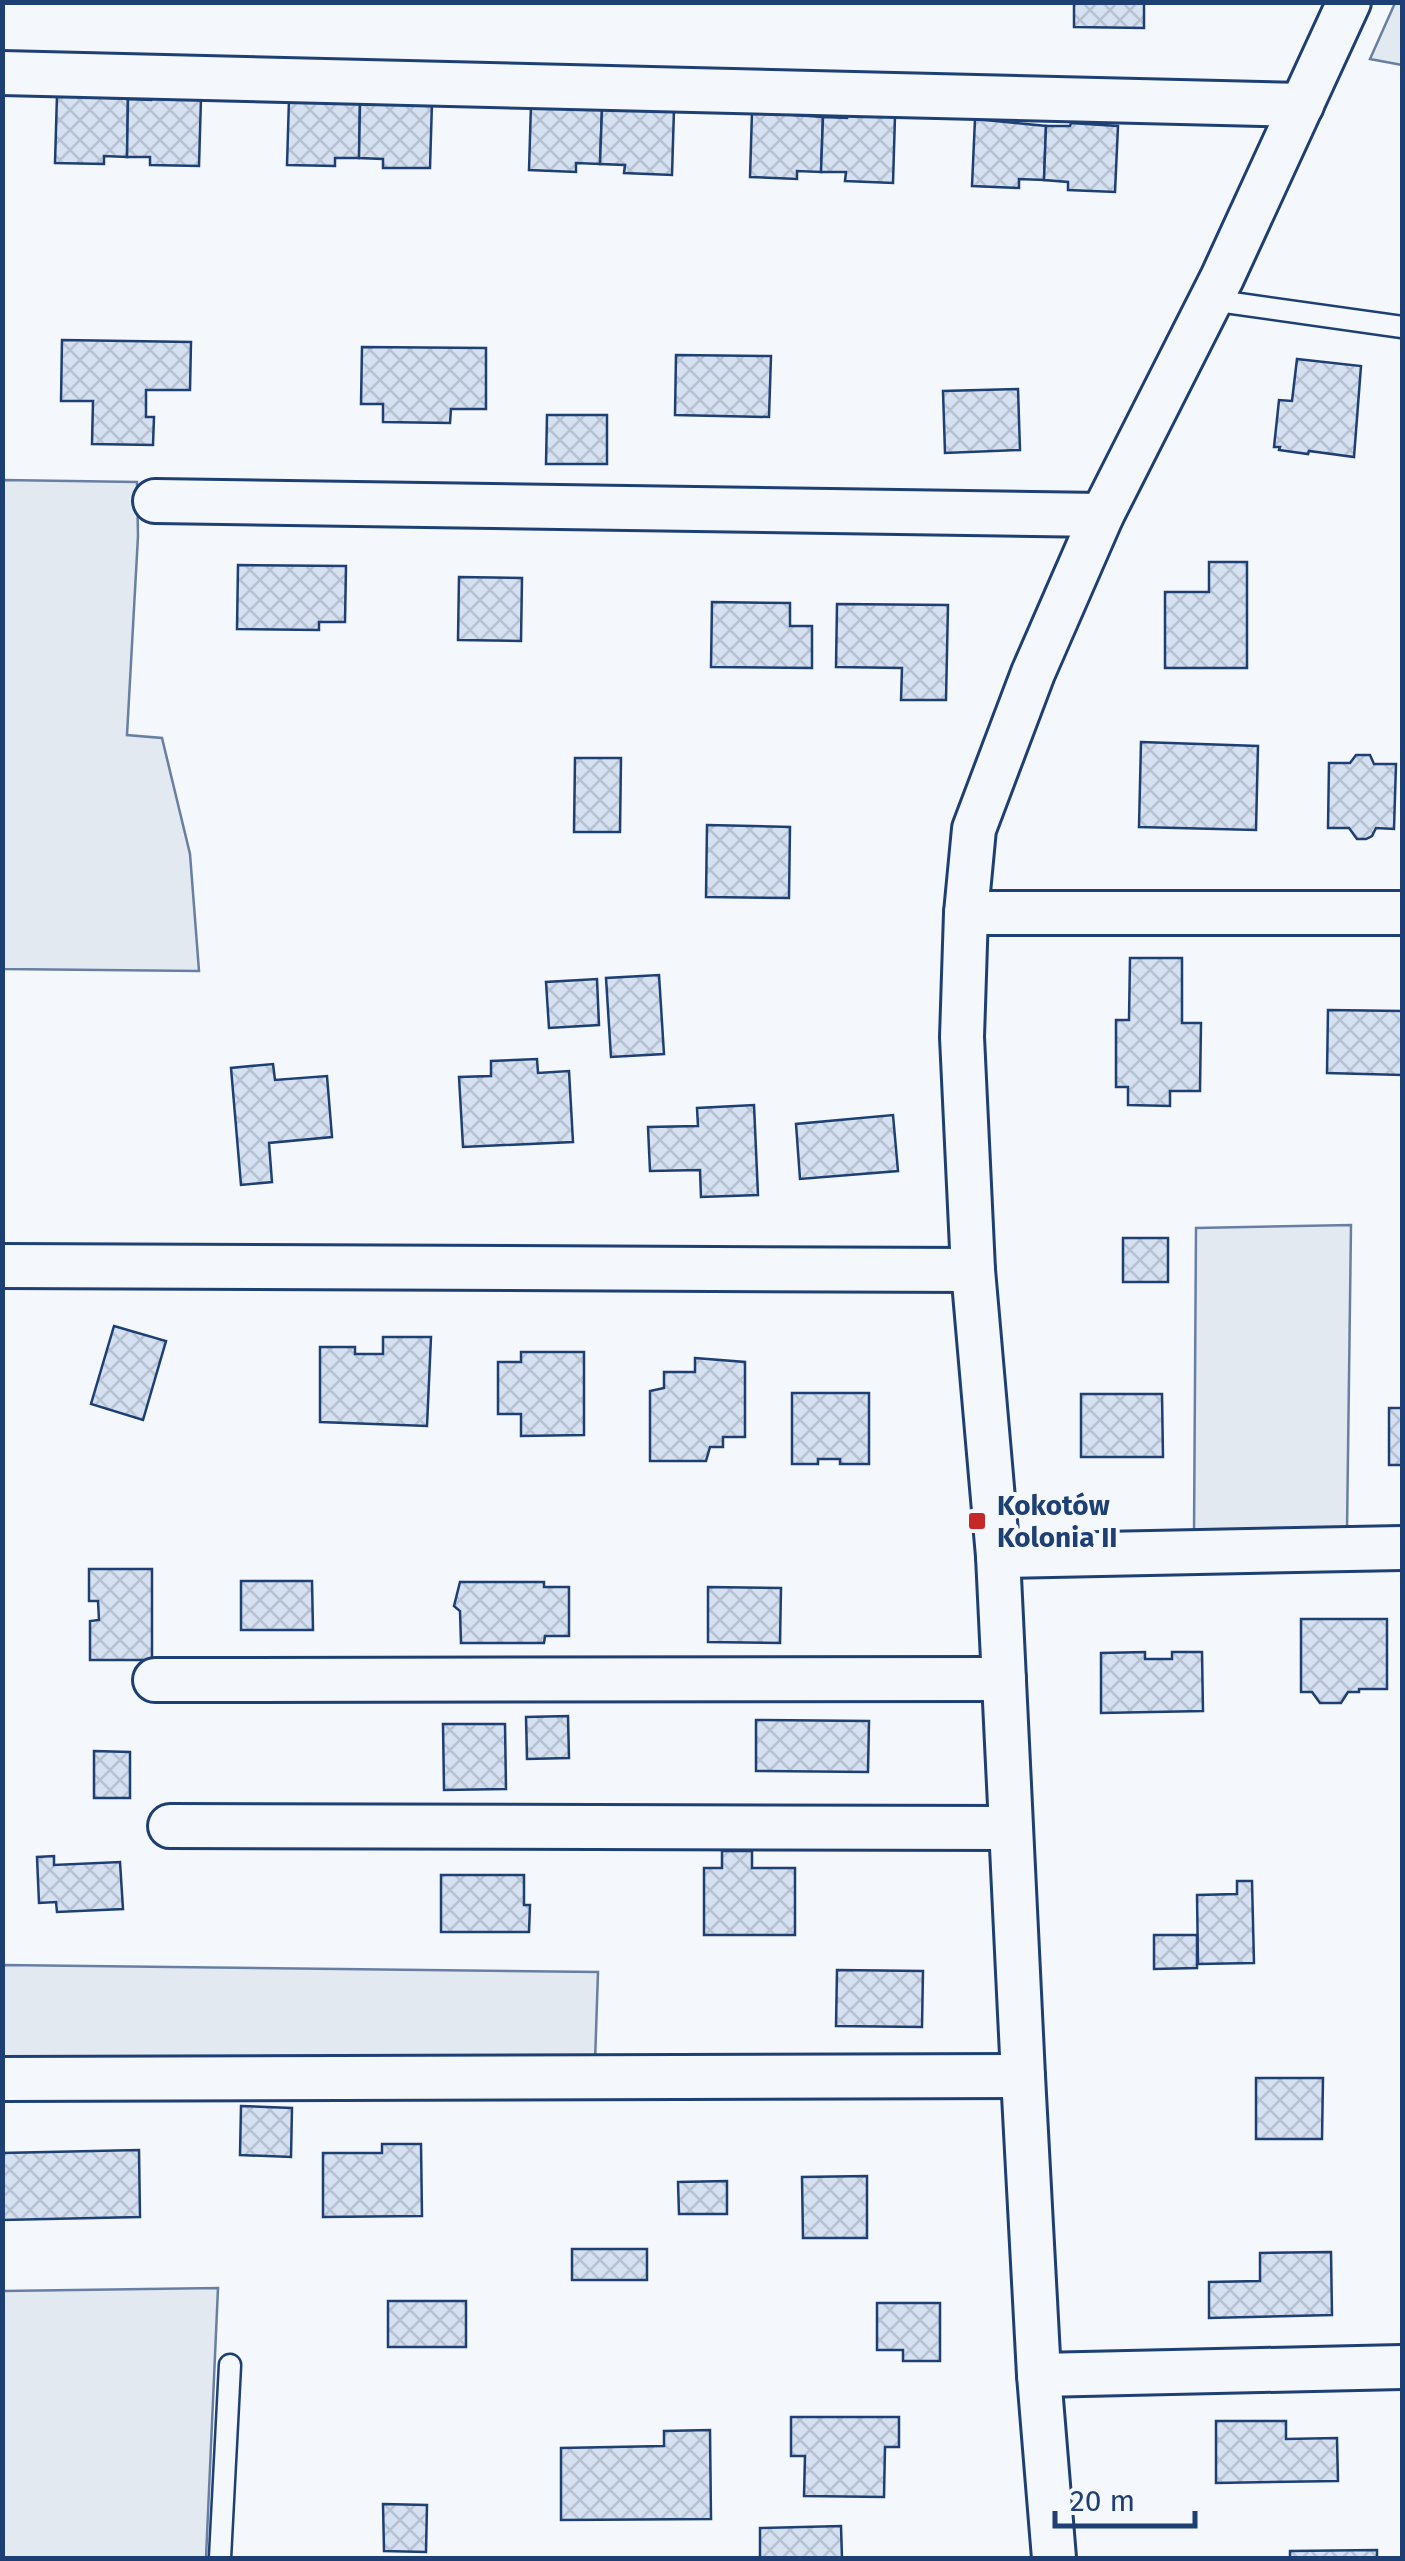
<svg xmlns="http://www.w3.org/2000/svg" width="1405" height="2561" font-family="'Fira Sans',sans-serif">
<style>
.green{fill:#e3e9f0;stroke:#687fa3;stroke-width:2.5}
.building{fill:url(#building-cross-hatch);stroke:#1d3f73;stroke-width:2.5}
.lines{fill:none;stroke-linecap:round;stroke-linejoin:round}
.lane-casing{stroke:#1d3f73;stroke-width:25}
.street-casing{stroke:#1d3f73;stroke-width:48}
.lane{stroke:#f4f7fb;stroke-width:20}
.street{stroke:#f4f7fb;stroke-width:42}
.poi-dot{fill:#c62828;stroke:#f4f7fb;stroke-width:4}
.labels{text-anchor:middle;stroke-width:8;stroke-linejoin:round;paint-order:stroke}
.poi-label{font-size:28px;font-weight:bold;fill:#1d3f73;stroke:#f4f7fb;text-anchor:start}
</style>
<defs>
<pattern id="building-cross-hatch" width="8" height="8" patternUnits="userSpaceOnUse" patternTransform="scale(2.5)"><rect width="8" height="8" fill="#d5e0f0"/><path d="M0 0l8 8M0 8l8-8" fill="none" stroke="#b6c1d1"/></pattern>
</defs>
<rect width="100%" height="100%" fill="#f4f7fb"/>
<g class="green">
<polygon points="1395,3 1402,3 1402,65 1370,59"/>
<polygon points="3,480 137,482 138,536 127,735 162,738 190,854 199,971 3,969"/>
<polygon points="1351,1225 1347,1531 1194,1534 1196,1228"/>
<polygon points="3,1965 598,1972 595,2062 3,2069"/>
<polygon points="218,2288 206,2558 3,2558 3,2291"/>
</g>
<g class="building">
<polygon points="1074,2 1144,2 1144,28 1074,27"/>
<polygon points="57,95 128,99 127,157 104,156 104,164 55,163"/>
<polygon points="151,97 201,98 199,166 150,165 150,157 127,157 128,99 151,100"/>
<polygon points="289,99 360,104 359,158 335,158 335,166 287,165"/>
<polygon points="384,101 432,102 430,168 383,168 383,159 359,158 360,104 384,104"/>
<polygon points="531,104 602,109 600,164 576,163 576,172 529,170"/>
<polygon points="626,107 674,109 672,175 624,173 625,165 600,164 602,109 626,110"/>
<polygon points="752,112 823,117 821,172 797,171 797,179 750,177"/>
<polygon points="847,115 895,116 893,183 845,181 846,172 821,172 823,117 847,118"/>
<polygon points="975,119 1046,126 1044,180 1019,179 1019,188 972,186"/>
<polygon points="1071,123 1118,126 1115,192 1068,190 1068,182 1044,180 1046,126 1070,126"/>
<polygon points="62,340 191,342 190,390 146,390 146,417 154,417 153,445 92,444 93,401 61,401"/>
<polygon points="362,347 486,348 486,409 451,409 450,423 383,422 383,404 361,404"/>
<polygon points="676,355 771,356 769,417 675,415"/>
<polygon points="1297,359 1361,366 1354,457 1309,451 1308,454 1279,450 1280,447 1274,447 1279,400 1292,401"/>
<polygon points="1018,389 1020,450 945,453 943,391"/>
<polygon points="547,415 607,415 607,464 546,464"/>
<polygon points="1209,562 1247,562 1247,668 1165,668 1165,592 1209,592"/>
<polygon points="238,565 346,566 345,622 319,622 319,630 237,629"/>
<polygon points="459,577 522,578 521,641 458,640"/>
<polygon points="712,602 790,603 790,626 812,626 812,668 711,667"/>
<polygon points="837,604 948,605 946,700 901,700 902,668 836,667"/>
<polygon points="1141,742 1258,746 1256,830 1139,827"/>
<polygon points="1356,755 1370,755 1374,764 1396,764 1394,829 1376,828 1372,836 1366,839 1357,839 1349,828 1328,828 1329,763 1350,763"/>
<polygon points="575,758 621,758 620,832 574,832"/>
<polygon points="707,825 790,827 789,898 706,897"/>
<polygon points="1130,958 1182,958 1182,1023 1201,1023 1200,1091 1170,1091 1170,1106 1128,1105 1128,1087 1116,1087 1116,1020 1129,1020"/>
<polygon points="659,975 664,1054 611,1057 606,978"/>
<polygon points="597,979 599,1025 549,1028 546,982"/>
<polygon points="1328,1010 1402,1011 1402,1075 1327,1073"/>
<polygon points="537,1059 538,1073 569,1071 573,1142 463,1147 459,1077 491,1076 491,1061"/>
<polygon points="273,1064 275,1080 327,1076 332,1137 269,1143 272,1182 241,1185 231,1068"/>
<polygon points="754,1105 758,1195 701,1197 700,1170 650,1171 648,1127 698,1126 697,1108"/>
<polygon points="893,1115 898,1171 800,1179 796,1124"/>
<rect x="1123" y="1238" width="45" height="44"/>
<polygon points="114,1326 166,1341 143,1420 91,1404"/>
<polygon points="383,1337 431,1337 427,1426 320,1422 320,1347 355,1347 355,1354 383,1354"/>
<polygon points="521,1352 584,1352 584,1435 521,1436 521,1414 498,1414 498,1362 521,1362"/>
<polygon points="695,1358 745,1362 745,1437 723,1437 723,1447 710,1447 706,1461 650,1461 650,1391 664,1388 664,1372 695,1372"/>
<polygon points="792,1393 869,1393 869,1464 840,1464 840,1459 818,1459 818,1464 792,1464"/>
<polygon points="1081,1394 1162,1394 1163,1457 1081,1457"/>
<rect x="1389" y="1408" width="13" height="57"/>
<polygon points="89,1569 152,1569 152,1660 90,1660 90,1621 99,1620 98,1601 89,1601"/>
<polygon points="241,1581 312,1581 313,1630 241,1630"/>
<polygon points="460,1582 544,1582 544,1587 569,1587 569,1636 545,1636 544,1643 461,1643 460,1611 454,1606"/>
<polygon points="708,1587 781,1588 780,1643 708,1642"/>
<polygon points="1301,1619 1387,1619 1387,1689 1359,1689 1359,1692 1348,1692 1341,1703 1320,1703 1312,1692 1301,1692"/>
<polygon points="1145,1652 1145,1659 1172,1659 1172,1652 1202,1652 1203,1711 1101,1713 1101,1653"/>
<polygon points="568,1716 569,1758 527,1759 526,1717"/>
<polygon points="756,1720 869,1721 868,1772 756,1771"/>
<polygon points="443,1724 505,1724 506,1789 444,1790"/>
<polygon points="94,1751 130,1752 130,1798 94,1798"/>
<polygon points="722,1851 752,1851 752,1868 795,1868 795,1935 704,1935 704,1868 722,1868"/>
<polygon points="54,1856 54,1865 120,1862 123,1909 57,1912 56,1902 39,1903 37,1857"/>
<polygon points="441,1875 524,1875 524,1905 530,1905 529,1932 441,1932"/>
<polygon points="1237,1881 1252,1881 1254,1963 1198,1964 1197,1895 1237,1894"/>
<polygon points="1154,1935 1197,1935 1197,1968 1154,1969"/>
<polygon points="837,1970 923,1971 922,2027 836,2026"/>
<polygon points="1256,2078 1323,2078 1322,2139 1256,2139"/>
<polygon points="241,2106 292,2108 291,2157 240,2155"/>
<polygon points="382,2144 421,2144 422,2216 323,2217 323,2153 382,2153"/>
<polygon points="139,2150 140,2217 2,2220 2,2153"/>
<polygon points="867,2176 867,2238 803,2238 802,2177"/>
<polygon points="727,2181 727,2214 679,2214 678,2182"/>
<rect x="572" y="2249" width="75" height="31"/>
<polygon points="1331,2252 1332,2315 1209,2318 1209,2282 1260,2281 1260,2253"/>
<rect x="388" y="2301" width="78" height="46"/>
<polygon points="877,2303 940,2303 940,2361 903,2361 903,2350 877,2350"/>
<polygon points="791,2417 899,2417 899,2447 885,2447 884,2497 804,2496 805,2456 791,2456"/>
<polygon points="1216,2421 1286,2421 1286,2439 1337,2438 1338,2481 1216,2483"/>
<polygon points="710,2430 711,2519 561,2520 561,2448 664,2446 664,2431"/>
<polygon points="383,2504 427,2505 426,2552 384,2551"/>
<polygon points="841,2526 842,2558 760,2558 760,2528"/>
<polygon points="1377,2550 1377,2558 1290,2558 1290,2551"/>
</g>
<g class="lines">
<defs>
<g id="lane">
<polyline points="1211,300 1402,327"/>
<polyline points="220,2558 230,2365"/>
</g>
<g id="street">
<polyline points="2,73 1302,105"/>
<polyline points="155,501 1102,515"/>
<polyline points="966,913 1402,913"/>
<polyline points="2,1266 973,1270"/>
<polyline points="998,1556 1402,1548"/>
<polyline points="155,1680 1004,1679"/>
<polyline points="170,1826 1010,1828"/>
<polyline points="2,2079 1023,2076"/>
<polyline points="1039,2375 1402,2367"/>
<polyline points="1054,2558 1039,2375 1023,2076 998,1556 973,1270 962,1037 966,913 974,829 1033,673 1102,515 1222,278 1349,2"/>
</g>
</defs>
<use href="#lane" class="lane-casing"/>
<use href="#street" class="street-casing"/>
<use href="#lane" class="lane"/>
<use href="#street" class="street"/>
</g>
<rect class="poi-dot" x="967" y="1511" width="20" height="20" rx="5"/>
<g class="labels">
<g class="poi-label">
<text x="997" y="1515">Kokotów<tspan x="997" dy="32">Kolonia II</tspan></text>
</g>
</g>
<rect width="1405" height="2561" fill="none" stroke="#1d3f73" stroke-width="10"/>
<path d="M1055 2511v15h140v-15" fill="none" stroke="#1d3f73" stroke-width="5"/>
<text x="1070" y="2511" font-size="30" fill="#1d3f73" stroke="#f4f7fb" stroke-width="8" paint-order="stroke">20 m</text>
</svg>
